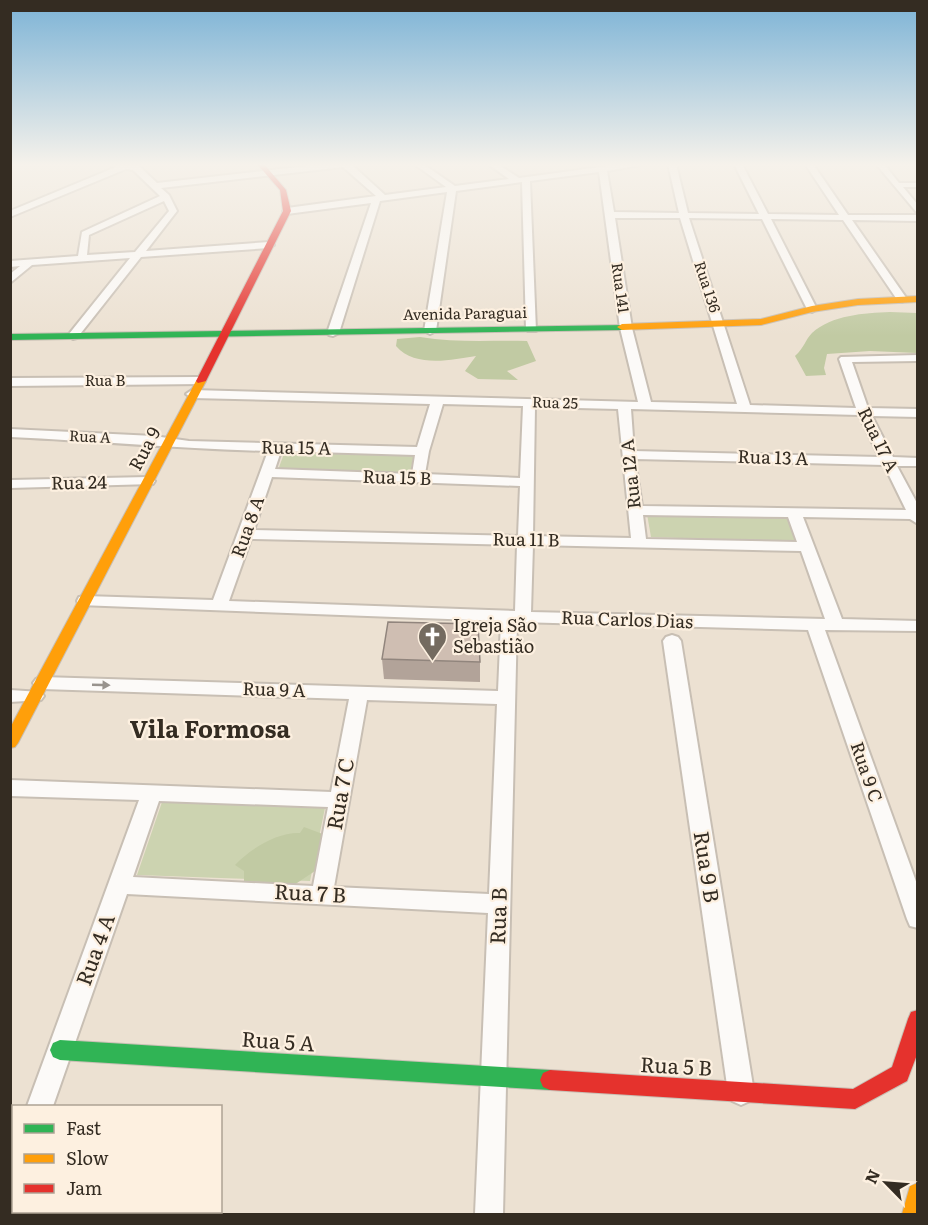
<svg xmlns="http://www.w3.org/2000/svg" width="928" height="1225" font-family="Literata,serif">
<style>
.green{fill:#ccd3b0}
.forest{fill:#c1caa3}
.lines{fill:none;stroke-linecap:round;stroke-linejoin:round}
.street-casing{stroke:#c8bfb4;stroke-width:4}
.fast-casing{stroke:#c8bfb4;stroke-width:2}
.slow-casing{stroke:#c8bfb4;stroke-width:2}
.jam-casing{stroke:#c8bfb4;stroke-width:2}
.street{fill:#fcfaf8;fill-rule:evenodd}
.fast{fill:#30b455;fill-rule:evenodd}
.slow{fill:#ff9f0a;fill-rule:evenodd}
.jam{fill:#e5322d;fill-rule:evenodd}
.wall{fill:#b2a399}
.building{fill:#cfbeb2;stroke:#91857d;stroke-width:1.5}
.oneway{fill:#98938d}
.labels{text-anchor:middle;stroke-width:4.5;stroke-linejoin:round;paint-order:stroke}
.far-street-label{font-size:15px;fill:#342c22;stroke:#fdf0e0}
.street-label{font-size:18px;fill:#342c22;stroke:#fdf0e0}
.poi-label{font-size:18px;fill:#342c22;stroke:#fdf0e0;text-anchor:start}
.near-street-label{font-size:21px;fill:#342c22;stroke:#fdf0e0}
.district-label{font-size:24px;font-weight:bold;fill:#342c22;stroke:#fdf0e0}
</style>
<rect width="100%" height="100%" fill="#ece1d2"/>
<g class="green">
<polygon points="285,451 414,454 410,474 278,470"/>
<polygon points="647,514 787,518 796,542 651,537"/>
<polygon points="162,802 325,808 310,881 137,875"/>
</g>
<g class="forest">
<path d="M890,312L917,313V353L870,351L827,354L824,368L826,375L806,376L795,356C805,347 805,340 812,333C832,315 864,313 890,312Z"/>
<path d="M420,337C455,343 491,340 527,341L536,361L507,371L518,380L478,379L465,371L476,356C451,360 415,368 396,346L397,339Z"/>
<path d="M304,827L328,836L318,869L291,887L244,883V871L235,865C250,849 277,832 300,833Z"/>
</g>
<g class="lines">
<defs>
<g id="street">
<path d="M110,164L139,166L157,183L325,164H351L385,195L446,187L414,164H423L455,186L509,179L488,164H498L519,178L623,164H646L607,171L614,212L679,213L668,164H676L688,213L759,214L734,164H742L768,214L839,215L805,164H813L848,215H918V221L852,220L907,299L902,302L898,301L843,220L771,219L817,309L812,312L807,309L762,219L689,218L750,405L856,408L839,359L841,357L918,355V361L852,362L868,408L918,409V417L872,416L893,457L918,458V466H897L918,505V524L910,519L803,517L842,619L918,621V631L825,630L918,887V928L910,926L907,919L808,630L517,622L503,1214H475L488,913L127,894L53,1106H27L139,800L10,796V780L331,792L349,699L42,689L36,687L33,683L36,679L42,677L498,691L501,621L79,605L77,601L79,597L85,596L213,600L268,451C182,449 97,441 10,437V429L154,436L189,441L417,447L430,404L192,398L186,394L192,390L638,402L620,328L599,172L530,181L536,331H528L526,329L522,182L456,191L436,331L430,334L424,331L447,192L380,201L339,333L333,336L329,335L327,333L371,203L287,214L283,211L287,208L376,196L343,167L161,188L169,195L177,211L146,251L269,242L274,245L269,248L141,257L77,338L73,339L67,336L69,334L130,258L32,265L10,283V274L20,266L10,267V261L78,256L82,232L160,196L133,170L126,169L10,217V211L116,167ZM164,201L169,211L135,252L87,255L89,235ZM615,218H680L737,404L651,402L632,328ZM443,404L523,406L520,478L425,474L429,451ZM535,407L618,409L631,538L533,536ZM631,409L859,415L879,457L634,451ZM281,451L415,455L412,474L275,469ZM635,459L884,465L906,510L642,506ZM272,477L520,486L518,536L254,530ZM643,515L788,517L797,542L646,539ZM251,539L517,545L515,611L229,601ZM533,545L801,551L825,619L531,612ZM367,700L497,704L489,894L334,887ZM159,801L328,807L313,886L133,877Z"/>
<polygon points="876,164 884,164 899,183 918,183 918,187 903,187 918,205 918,214"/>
<polygon points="199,377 205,381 203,384 10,386 10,378"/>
<polygon points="148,477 155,481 153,484 10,488 10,480"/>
<polygon points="672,635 678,637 681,641 754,1092 750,1101 741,1105 732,1101 728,1092 663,641 666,637"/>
<polygon points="10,690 41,692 44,696 41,700 10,702"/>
<polygon points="14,1167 14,1200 10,1202 10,1168"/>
</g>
<g id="fast">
<polygon points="625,325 625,329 622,330 10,340 10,334"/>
<polygon points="60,1040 550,1070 557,1073 560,1080 557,1087 550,1090 60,1060 53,1057 50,1050 53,1043"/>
</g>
<g id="slow">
<polygon points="918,296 918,302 858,305 812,312 761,325 622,330 617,327 622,324 761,319 812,306 858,299"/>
<polygon points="201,378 206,381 18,743 15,747 10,748 10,728 196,381"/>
<polygon points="918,1183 918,1214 902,1214 910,1186"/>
</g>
<g id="jam">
<polygon points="257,164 264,164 286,190 291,211 206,381 198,383 196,381 283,211 280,190"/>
<polygon points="918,1010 918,1052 907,1081 855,1109 550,1090 543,1087 540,1080 543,1073 550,1070 853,1089 892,1067 908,1019 911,1012"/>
</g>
</defs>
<use href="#street" class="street-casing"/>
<use href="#fast" class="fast-casing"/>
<use href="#slow" class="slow-casing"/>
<use href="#jam" class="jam-casing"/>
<use href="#street" class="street"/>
<use href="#fast" class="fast"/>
<use href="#slow" class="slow"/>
<use href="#jam" class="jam"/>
</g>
<polygon class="wall" points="382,659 480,662 480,682 384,679"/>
<polygon class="building" points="388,622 478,624 480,662 382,659"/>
<defs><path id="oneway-solid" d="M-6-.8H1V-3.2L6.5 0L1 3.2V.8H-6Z" transform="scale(1.5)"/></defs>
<use class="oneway" href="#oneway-solid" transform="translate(101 685) rotate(2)"/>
<linearGradient id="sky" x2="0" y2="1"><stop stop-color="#7cb3d6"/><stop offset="0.49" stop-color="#f6f2eb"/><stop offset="1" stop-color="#f6f2eb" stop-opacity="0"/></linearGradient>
<rect width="928" height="336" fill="url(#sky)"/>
<defs>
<symbol id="church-pin" viewBox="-11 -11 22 30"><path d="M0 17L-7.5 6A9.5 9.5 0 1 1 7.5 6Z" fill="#746b60" stroke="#fdf0e0"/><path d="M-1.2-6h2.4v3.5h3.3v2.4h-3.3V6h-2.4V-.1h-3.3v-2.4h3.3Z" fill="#fff"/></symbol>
</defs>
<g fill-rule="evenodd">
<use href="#church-pin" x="416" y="620" width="33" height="45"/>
</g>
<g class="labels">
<g class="far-street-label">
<text transform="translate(707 287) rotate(72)" y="5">Rua 136</text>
<text transform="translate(620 288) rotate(82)" y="5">Rua 141</text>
<text transform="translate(465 314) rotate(-1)" y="5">Avenida Paraguai</text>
<text x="105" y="386">Rua B</text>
<text transform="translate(555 403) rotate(2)" y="5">Rua 25</text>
<text transform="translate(90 437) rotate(3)" y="5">Rua A</text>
</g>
<g class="street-label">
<text transform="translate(878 440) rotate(64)" y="6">Rua 17 A</text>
<text transform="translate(296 448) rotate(1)" y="6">Rua 15 A</text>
<text transform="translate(145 449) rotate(-62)" y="6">Rua 9</text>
<text transform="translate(773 458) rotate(2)" y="6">Rua 13 A</text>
<text transform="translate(631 474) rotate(-96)" y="6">Rua 12 A</text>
<text transform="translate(397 478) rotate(2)" y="6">Rua 15 B</text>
<text transform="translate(79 483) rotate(-1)" y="6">Rua 24</text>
<text transform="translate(248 527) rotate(-70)" y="6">Rua 8 A</text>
<text transform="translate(526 540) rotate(1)" y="6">Rua 11 B</text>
<text transform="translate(627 620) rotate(2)" y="6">Rua Carlos Dias</text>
<text transform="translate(274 690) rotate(2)" y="6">Rua 9 A</text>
<text transform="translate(866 772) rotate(71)" y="6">Rua 9 C</text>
</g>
<g class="poi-label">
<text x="453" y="632">Igreja São<tspan x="453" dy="21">Sebastião</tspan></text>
</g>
<g class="near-street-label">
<text transform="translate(341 794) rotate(-80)" y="7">Rua 7 C</text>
<text transform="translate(706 867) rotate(81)" y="7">Rua 9 B</text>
<text transform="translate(310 894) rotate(3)" y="7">Rua 7 B</text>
<text transform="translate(499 916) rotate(-88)" y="7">Rua B</text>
<text transform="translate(96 950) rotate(-70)" y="7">Rua 4 A</text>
<text transform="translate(278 1042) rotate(4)" y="7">Rua 5 A</text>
<text transform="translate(676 1067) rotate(3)" y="7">Rua 5 B</text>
</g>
<g class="district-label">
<text x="210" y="738">Vila Formosa</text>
</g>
</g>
<rect width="928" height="1225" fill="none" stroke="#342c22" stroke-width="24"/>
<rect x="12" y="1105" width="210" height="108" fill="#fdf0e0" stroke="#ada294" stroke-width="1.5"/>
<rect x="24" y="1124" width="30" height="9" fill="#30b455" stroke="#ada294" stroke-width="1.5"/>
<text x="66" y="1135" font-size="18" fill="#342c22">Fast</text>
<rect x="24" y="1154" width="30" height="9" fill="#ff9f0a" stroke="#ada294" stroke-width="1.5"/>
<text x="66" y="1165" font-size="18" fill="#342c22">Slow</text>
<rect x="24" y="1184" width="30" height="9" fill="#e5322d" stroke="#ada294" stroke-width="1.5"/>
<text x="66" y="1195" font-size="18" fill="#342c22">Jam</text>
<g transform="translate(886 1183) rotate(295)" stroke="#fdf0e0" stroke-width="4.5" paint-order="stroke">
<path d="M0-4.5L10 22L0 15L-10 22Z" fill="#342c22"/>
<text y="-9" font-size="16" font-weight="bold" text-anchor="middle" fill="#342c22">N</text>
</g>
</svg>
